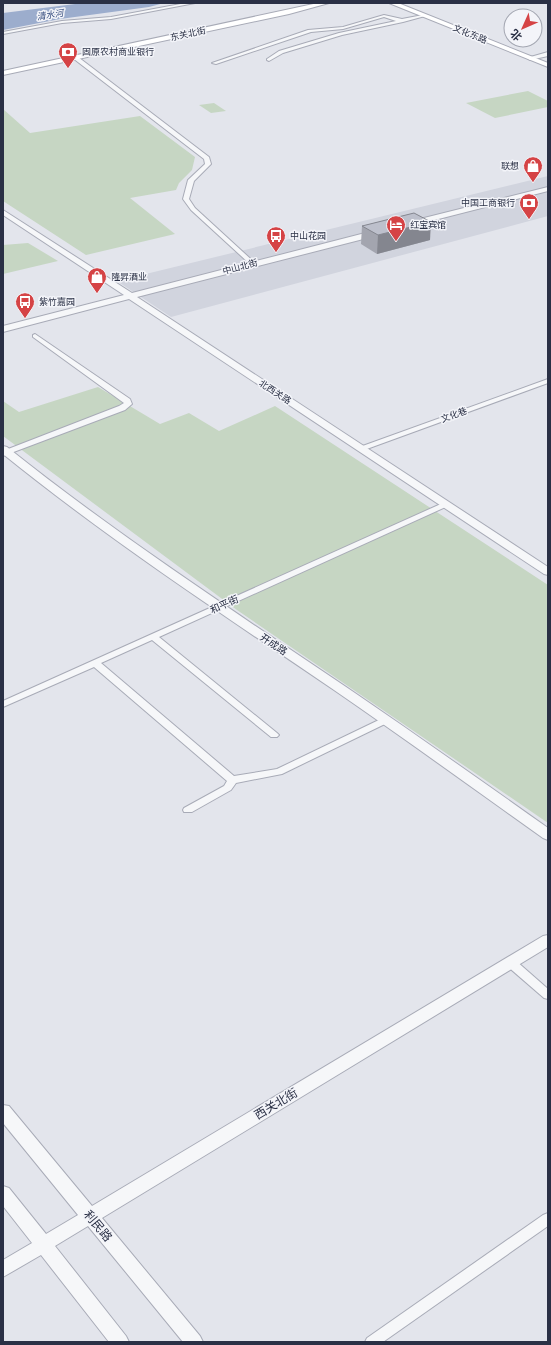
<svg xmlns="http://www.w3.org/2000/svg" width="551" height="1345" font-family="Barlow,'Noto Sans SC',sans-serif">
<style>
.built{fill:#d1d4de}
.green{fill:#c6d6c3}
.water{fill:#9cadcd}
.lines{fill:none;stroke-linecap:round;stroke-linejoin:round}
.minor-casing{stroke:#a8abb7;stroke-width:2}
.tertiary-casing{stroke:#a8abb7;stroke-width:2}
.secondary-casing{stroke:#a8abb7;stroke-width:2}
.minor{fill:#f6f7f9;fill-rule:evenodd}
.tertiary{fill:#f6f7f9;fill-rule:evenodd}
.secondary{fill:#fff;fill-rule:evenodd}
.wall{fill:#a3a5af}
.shaded-wall{fill:#84868f}
.building{fill:#bdc0cc;stroke:#84868f}
.labels{text-anchor:middle;stroke-width:3;stroke-linejoin:round;paint-order:stroke}
.far-water-label{font-size:9px;font-style:italic;fill:#31487b;stroke:#f3f4f9}
.far-street-label{font-size:9px;fill:#2a3045;stroke:#f3f4f9}
.far-poi-label{font-size:9px;fill:#2a3045;stroke:#f3f4f9;text-anchor:start}
.street-label{font-size:10px;fill:#2a3045;stroke:#f3f4f9}
.near-street-label{font-size:12px;fill:#2a3045;stroke:#f3f4f9}
</style>
<rect width="100%" height="100%" fill="#e3e5ec"/>
<polygon class="built" points="548,176 548,216 171,317 117,281"/>
<g class="green">
<polygon points="528,91 548,101 548,107 495,118 466,103"/>
<polygon points="214,103 226,111 211,113 199,105"/>
<polygon points="3,109 30,133 140,116 195,157 192,170 179,183 176,190 130,198 175,234 86,255 3,201"/>
<polygon points="28,243 58,261 3,274 3,245"/>
<polygon points="98,387 160,424 189,413 219,431 275,406 548,585 548,823 237,610 3,436 3,401 19,412"/>
</g>
<polygon class="water" points="83,3 164,3 149,7 60,19 3,30 3,13"/>
<g class="lines">
<defs>
<g id="minor">
<polygon points="186,3 195,3 111,19 62,23 3,34 3,32 62,21 111,17"/>
<polygon points="384,15 402,19 423,15 425,16 403,22 342,35 283,53 269,61 267,60 267,59 279,51 339,33 396,21 384,17 343,29 311,32 216,64 212,63 308,30 343,27"/>
<polygon points="74,57 78,57 209,157 211,164 194,181 189,199 195,208 255,263 255,265 251,265 191,210 183,199 188,180 205,164 204,159 74,59"/>
<polygon points="35,334 130,399 132,404 125,410 3,456 3,451 119,406 124,403 33,337 33,335"/>
<polygon points="548,379 548,383 364,450 358,450 357,448"/>
<polygon points="443,503 449,503 450,505 159,637 277,733 279,735 277,737 271,737 152,640 101,663 234,776 277,769 383,718 386,717 391,720 389,722 282,774 236,783 231,790 192,812 184,812 183,810 184,808 224,786 227,781 94,667 3,707 3,701"/>
<polygon points="511,959 515,960 548,989 548,999 544,998 507,966 505,963 507,960"/>
<polygon points="548,1213 548,1226 383,1342 365,1342 367,1338 543,1215"/>
</g>
<g id="tertiary">
<polygon points="548,52 548,56 530,60 527,58"/>
<polygon points="548,187 548,191 411,226 407,224 408,222"/>
<polygon points="3,210 132,293 373,231 379,231 379,235 137,297 548,567 548,575 544,574 129,299 3,332 3,326 124,295 3,215"/>
<path d="M3,446L7,447C117,535 235,612 352,691C418,736 483,782 548,828V840L543,838C474,789 404,738 334,690C222,614 108,539 3,454Z"/>
<polygon points="548,935 548,947 102,1218 200,1336 203,1342 183,1342 88,1226 55,1246 126,1336 129,1342 109,1342 41,1255 3,1277 3,1260 32,1243 3,1206 3,1186 9,1188 46,1234 78,1215 3,1123 3,1105 9,1106 92,1206 543,936"/>
</g>
<g id="secondary">
<polygon points="318,3 329,3 289,14 3,75 3,71"/>
<polygon points="389,3 398,3 548,63 548,67"/>
</g>
</defs>
<use href="#minor" class="minor-casing"/>
<use href="#tertiary" class="tertiary-casing"/>
<use href="#secondary" class="secondary-casing"/>
<use href="#minor" class="minor"/>
<use href="#tertiary" class="tertiary"/>
<use href="#secondary" class="secondary"/>
</g>
<polygon class="wall" points="362,226 430,240 377,254 361,244"/>
<polygon class="shaded-wall" points="431,222 430,240 377,254 378,235"/>
<polygon class="building" points="414,213 431,222 378,235 362,226"/>
<defs>
<symbol id="bank-pin" viewBox="-11 -11 22 30"><path d="M0 17L-7.5 6A9.5 9.5 0 1 1 7.5 6Z" fill="#d54345" stroke="#f3f4f9"/><path d="M-6-4H6V4H-6ZM0-2.3a2.3 2.3 0 1 0 0 4.6a2.3 2.3 0 1 0 0-4.6Z" fill="#fff"/></symbol>
<symbol id="shop-pin" viewBox="-11 -11 22 30"><path d="M0 17L-7.5 6A9.5 9.5 0 1 1 7.5 6Z" fill="#d54345" stroke="#f3f4f9"/><path d="M-5-2.5h2.3a2.7 3.5 0 0 1 5.4 0H5L5.5 6h-11ZM-1.5-2.5h3a1.5 2.3 0 0 0-3 0Z" fill="#fff"/></symbol>
<symbol id="hotel-pin" viewBox="-11 -11 22 30"><path d="M0 17L-7.5 6A9.5 9.5 0 1 1 7.5 6Z" fill="#d54345" stroke="#f3f4f9"/><path d="M-6-4.5h1.5V1H6V5H4.5V3h-9V5H-6ZM-4 0a1.8 1.8 0 1 1 3.6 0ZM.5 0V-2.5h3Q6-2.5 6 0Z" fill="#fff"/></symbol>
<symbol id="bus-pin" viewBox="-11 -11 22 30"><path d="M0 17L-7.5 6A9.5 9.5 0 1 1 7.5 6Z" fill="#d54345" stroke="#f3f4f9"/><path d="M-5-6H5V4H4V6H2V4H-2V6H-4V4H-5ZM-3.5-4V0h7V-4ZM-3.5 1.2v1.5H-2V1.2ZM2 1.2v1.5H3.5V1.2Z" fill="#fff"/></symbol>
</defs>
<g fill-rule="evenodd">
<use href="#bank-pin" x="57" y="41" width="22" height="30"/>
<use href="#shop-pin" x="522" y="155" width="22" height="30"/>
<use href="#bank-pin" x="518" y="192" width="22" height="30"/>
<use href="#hotel-pin" x="385" y="214" width="22" height="30"/>
<use href="#bus-pin" x="265" y="225" width="22" height="30"/>
<use href="#shop-pin" x="86" y="266" width="22" height="30"/>
<use href="#bus-pin" x="14" y="291" width="22" height="30"/>
</g>
<g class="labels">
<g class="far-water-label">
<text transform="translate(50 15) rotate(-9)" y="3">清水河</text>
</g>
<g class="far-street-label">
<text transform="translate(188 34) rotate(-12)" y="3">东关北街</text>
<text transform="translate(470 34) rotate(22)" y="3">文化东路</text>
<text transform="translate(240 267) rotate(-15)" y="3">中山北街</text>
<text transform="translate(275 392) rotate(33)" y="3">北西关路</text>
<text transform="translate(454 415) rotate(-20)" y="3">文化巷</text>
</g>
<g class="far-poi-label">
<text x="82" y="55">固原农村商业银行</text>
<text x="519" y="169" text-anchor="end">联想</text>
<text x="515" y="206" text-anchor="end">中国工商银行</text>
<text x="410" y="228">红宝宾馆</text>
<text x="290" y="239">中山花园</text>
<text x="111" y="280">隆昇酒业</text>
<text x="39" y="305">紫竹嘉园</text>
</g>
<g class="street-label">
<text transform="translate(224 604) rotate(-24)" y="4">和平街</text>
<text transform="translate(274 644) rotate(34)" y="4">开成路</text>
</g>
<g class="near-street-label">
<text transform="translate(276 1104) rotate(-31)" y="4">西关北街</text>
<text transform="translate(98 1226) rotate(50)" y="4">利民路</text>
</g>
</g>
<rect width="551" height="1345" fill="none" stroke="#2a3045" stroke-width="8"/>
<g transform="translate(523 28) rotate(225)"><circle r="19" fill="#f3f4f9" stroke="#a3a6b1"/>
<path d="M0-3L7 15L0 10L-7 15Z" fill="#d54345"/>
<text y="-6" font-size="11" font-weight="bold" text-anchor="middle" fill="#2a3045">北</text>
</g>
</svg>
